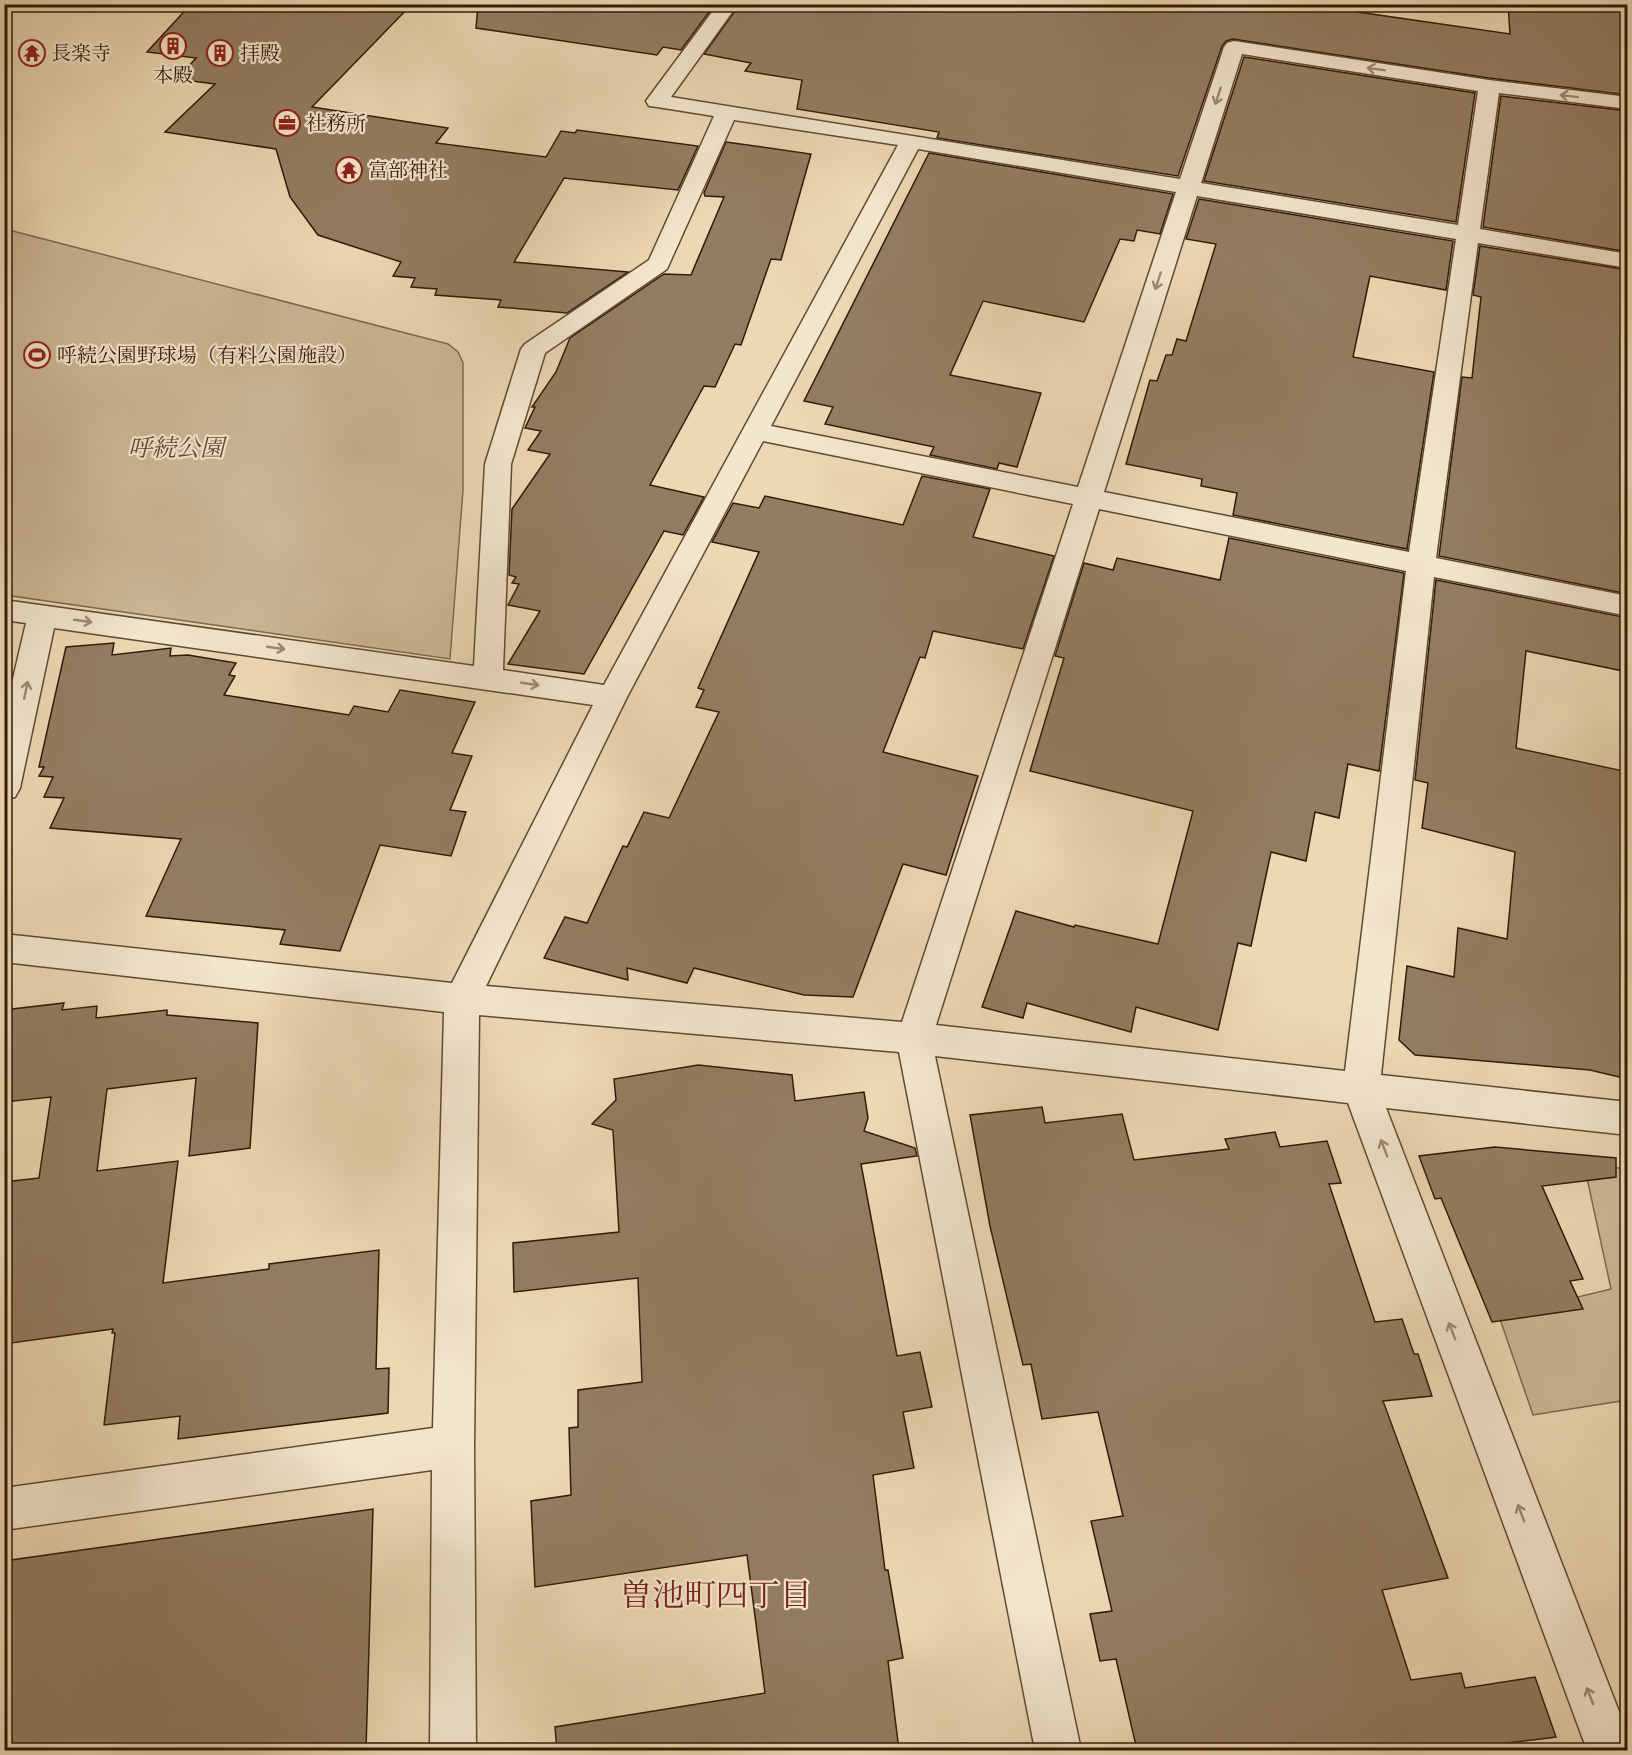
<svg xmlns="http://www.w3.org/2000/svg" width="1632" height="1755" font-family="'Old Standard TT','Noto Serif JP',serif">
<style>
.green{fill:#ccb896;stroke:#7f694f;stroke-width:1.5}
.building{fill:#937d61;stroke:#321a08;stroke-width:1.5}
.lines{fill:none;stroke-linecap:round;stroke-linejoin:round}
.minor-casing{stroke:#604a33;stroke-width:3}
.minor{fill:#f3e6ce;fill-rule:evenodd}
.oneway{stroke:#9c8a75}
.labels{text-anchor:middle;stroke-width:4.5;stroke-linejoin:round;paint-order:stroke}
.far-poi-label{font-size:20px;fill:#321a08;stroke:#f3e6ce;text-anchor:start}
.park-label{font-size:24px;font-style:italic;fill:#604933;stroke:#f3e6ce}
.near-neighbourhood-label{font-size:32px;fill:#7a1f14;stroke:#f3e6ce}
</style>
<rect width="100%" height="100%" fill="#ecd8b3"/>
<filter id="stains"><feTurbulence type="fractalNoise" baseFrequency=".00333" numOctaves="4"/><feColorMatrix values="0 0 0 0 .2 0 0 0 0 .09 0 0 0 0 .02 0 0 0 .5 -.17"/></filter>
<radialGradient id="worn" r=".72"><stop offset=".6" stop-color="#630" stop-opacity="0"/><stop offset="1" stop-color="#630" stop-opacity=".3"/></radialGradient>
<g class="green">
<polygon points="5,229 448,344 458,352 463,363 463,490 450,659 5,595"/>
<polygon points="1584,1164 1627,1169 1627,1400 1533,1415 1499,1316 1611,1289"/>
</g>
<g class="building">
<polygon points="191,4 412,4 312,107 448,128 436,143 546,157 561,131 575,133 577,130 698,146 678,190 564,178 514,262 628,272 567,313 498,307 501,300 435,295 437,289 411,287 415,278 393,276 401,262 318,235 290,197 276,149 165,132 215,84 177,79 196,58 147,52"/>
<polygon points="478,4 715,4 681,50 663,47 657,55 476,28"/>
<polygon points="740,4 1352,4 1351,11 1510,34 1508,4 1600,4 1628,7 1628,95 1489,78 1233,39 1226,41 1222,46 1178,176 937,138 939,132 797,109 802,80 745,71 751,63 704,54"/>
<polygon points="1244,57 1475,93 1456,222 1204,181"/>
<polygon points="1501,96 1628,111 1628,252 1483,227"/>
<polygon points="726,142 811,154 781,260 771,259 741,345 735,344 715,387 704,386 650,485 704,497 683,535 664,531 584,674 508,664 540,611 508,605 519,584 512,583 516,577 509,575 512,509 550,454 528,450 541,431 525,428 535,407 532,407 556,372 570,338 664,274 691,275 724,197 705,196 704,193"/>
<polygon points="929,153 1173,194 1160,234 1137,230 1134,241 1120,239 1084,322 983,301 950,375 1041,393 1017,467 999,463 997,469 930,455 934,447 825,424 833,407 804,401"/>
<polygon points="1199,199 1453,241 1446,290 1370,276 1353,357 1434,372 1407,549 1233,515 1237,493 1201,486 1202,479 1126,464 1150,380 1157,381 1166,355 1172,355 1177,339 1186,341 1216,244 1186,239"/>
<polygon points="1480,246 1628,270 1628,594 1439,556 1462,377 1472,378 1481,297 1473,295"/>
<polygon points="922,476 990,489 973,537 1054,556 1023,649 933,631 925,658 920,657 883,752 978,776 946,875 903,864 853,997 804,995 694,968 687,983 627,968 628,980 544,958 565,917 587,923 623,846 627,847 644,812 669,818 719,712 696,707 704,690 698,688 759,552 712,542 733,503 759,508 765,496 903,525"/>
<polygon points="1229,538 1404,573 1379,771 1348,764 1339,818 1315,812 1306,861 1271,852 1251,946 1238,943 1218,1030 1136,1007 1131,1032 1027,1003 1023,1018 982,1007 1016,911 1074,927 1075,925 1158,944 1193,811 1030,771 1064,658 1055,656 1084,563 1113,570 1117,558 1220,580"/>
<polygon points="1436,580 1628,618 1628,672 1526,651 1516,748 1628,772 1628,1079 1590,1070 1415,1055 1399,1040 1407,966 1454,977 1458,928 1507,939 1515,852 1422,828 1428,783 1415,780"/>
<polygon points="114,643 112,655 171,648 170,656 188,655 236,663 229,675 235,676 224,695 330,712 349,715 354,706 388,712 400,690 475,702 452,753 472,756 450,810 466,812 451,856 380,845 340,951 280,944 285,930 146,916 181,839 50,828 64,798 44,797 53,777 39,776 44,767 39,767 66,647"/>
<polygon points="64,1003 62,1010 97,1006 96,1018 167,1010 167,1015 258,1023 250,1148 189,1156 196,1078 107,1089 97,1171 178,1161 163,1283 269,1269 269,1264 379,1250 376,1369 389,1368 388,1413 178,1439 180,1416 104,1425 115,1333 112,1333 113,1329 4,1344 4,1182 39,1178 51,1097 4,1102 4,1010"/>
<polygon points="698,1065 792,1075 795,1101 864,1092 868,1118 864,1131 915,1148 917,1156 861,1164 897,1356 920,1352 932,1407 903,1412 914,1468 873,1475 885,1570 888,1570 903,1658 888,1661 899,1750 557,1750 555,1727 765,1693 747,1555 535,1587 531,1501 571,1495 569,1428 578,1427 578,1390 642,1382 638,1278 514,1292 513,1243 619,1232 613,1130 592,1124 616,1100 614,1079"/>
<polygon points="1042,1107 1045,1123 1122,1114 1134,1160 1229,1149 1225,1139 1275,1132 1280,1147 1327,1141 1341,1183 1329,1184 1375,1322 1402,1319 1414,1354 1418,1354 1432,1396 1383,1401 1448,1578 1382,1590 1411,1680 1461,1673 1465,1688 1535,1677 1556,1737 1484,1746 1486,1750 1137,1750 1116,1659 1100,1661 1090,1614 1112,1611 1091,1521 1123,1516 1098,1412 1042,1419 1031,1364 1023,1365 990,1226 970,1115"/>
<polygon points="1495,1147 1616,1158 1616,1177 1542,1186 1583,1279 1570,1281 1583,1309 1492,1322 1441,1198 1435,1199 1419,1156"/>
<polygon points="373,1509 366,1750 4,1750 4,1561"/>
</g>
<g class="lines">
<defs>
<path id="minor" d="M718,4H738L671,97L1180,179L1224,47L1227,43L1234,41L1489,80L1628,97V109L1499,93L1480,229L1628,254V268L1478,243L1436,558L1628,596V616L1434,577L1381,1075L1628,1102V1135L1386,1108L1628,1735V1750H1587L1348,1103L935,1056L1081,1750H1035L899,1052L479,1015L474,1446L476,1750H430L432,1470L4,1530V1488L433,1428L444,1012L4,962V934L452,983L593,705L54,628L20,788L15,797L4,800V717L26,623L4,620V600L474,666L485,464L521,349L525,344L649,260L714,116L657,107L649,106L646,101ZM1242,54L1478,91L1458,225L1201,183ZM734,120L898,145L604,685L503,670L511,464L545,353L667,269ZM918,149L1176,192L1078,487L771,426ZM1197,196L1456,239L1409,552L1104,492ZM763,441L1073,504L902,1022L486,986L627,697ZM1099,509L1406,571L1345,1071L936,1025Z"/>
</defs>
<use href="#minor" class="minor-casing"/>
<use href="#minor" class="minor"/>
</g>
<defs><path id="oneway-shaft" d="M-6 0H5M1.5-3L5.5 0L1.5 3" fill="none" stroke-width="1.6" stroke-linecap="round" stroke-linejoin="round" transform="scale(1.5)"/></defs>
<g class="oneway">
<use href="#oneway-shaft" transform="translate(1376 69) rotate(-171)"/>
<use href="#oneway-shaft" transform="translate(1218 96) rotate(108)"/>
<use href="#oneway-shaft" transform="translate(1569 96) rotate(-173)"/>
<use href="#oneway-shaft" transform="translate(1158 281) rotate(108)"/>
<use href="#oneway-shaft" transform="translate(83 621) rotate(8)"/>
<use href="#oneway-shaft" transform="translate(276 648) rotate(8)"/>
<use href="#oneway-shaft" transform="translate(530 684) rotate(8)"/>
<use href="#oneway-shaft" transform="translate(26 690) rotate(-78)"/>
<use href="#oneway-shaft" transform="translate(1384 1148) rotate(-111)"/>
<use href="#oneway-shaft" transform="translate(1452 1331) rotate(-111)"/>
<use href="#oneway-shaft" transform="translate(1521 1513) rotate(-111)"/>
<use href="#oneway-shaft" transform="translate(1590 1696) rotate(-111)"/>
</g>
<defs>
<symbol id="building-ring" viewBox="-11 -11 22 22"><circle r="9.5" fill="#f3e6ce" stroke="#8f2418" stroke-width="1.5"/><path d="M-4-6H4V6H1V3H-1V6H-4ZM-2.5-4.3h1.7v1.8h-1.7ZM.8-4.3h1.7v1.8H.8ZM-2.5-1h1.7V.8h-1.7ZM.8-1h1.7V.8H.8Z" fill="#8f2418"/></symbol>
<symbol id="temple-ring" viewBox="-11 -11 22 22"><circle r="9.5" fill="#f3e6ce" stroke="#8f2418" stroke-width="1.5"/><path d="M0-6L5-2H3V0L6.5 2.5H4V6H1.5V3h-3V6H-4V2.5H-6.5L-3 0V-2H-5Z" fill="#8f2418"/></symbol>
<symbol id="office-ring" viewBox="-11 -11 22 22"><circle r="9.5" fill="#f3e6ce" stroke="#8f2418" stroke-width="1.5"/><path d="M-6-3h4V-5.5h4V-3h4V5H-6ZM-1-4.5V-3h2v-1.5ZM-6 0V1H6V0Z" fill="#8f2418"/></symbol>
<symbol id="stadium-ring" viewBox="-11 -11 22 22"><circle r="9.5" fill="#f3e6ce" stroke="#8f2418" stroke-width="1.5"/><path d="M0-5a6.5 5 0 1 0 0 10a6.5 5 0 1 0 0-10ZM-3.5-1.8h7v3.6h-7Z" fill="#8f2418"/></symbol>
</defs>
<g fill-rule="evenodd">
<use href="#building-ring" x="158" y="31" width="30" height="30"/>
<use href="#temple-ring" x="17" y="38" width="30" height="30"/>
<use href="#building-ring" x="205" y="38" width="30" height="30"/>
<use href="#office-ring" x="272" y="108" width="30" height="30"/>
<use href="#temple-ring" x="334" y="155" width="30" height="30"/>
<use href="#stadium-ring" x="22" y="340" width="30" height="30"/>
</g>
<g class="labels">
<g class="far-poi-label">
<text x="51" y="60">長楽寺</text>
<text x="240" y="60">拝殿</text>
<text x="173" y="82" text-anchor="middle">本殿</text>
<text x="306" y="130">社務所</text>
<text x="368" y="177">富部神社</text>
<text x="57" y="362">呼続公園野球場（有料公園施設）</text>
</g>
<g class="park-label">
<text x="176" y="456">呼続公園</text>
</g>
<g class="near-neighbourhood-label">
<text x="716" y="1606">曽池町四丁目</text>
</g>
</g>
<rect width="1632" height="1755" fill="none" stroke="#ecd8b3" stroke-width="24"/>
<rect x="6" y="6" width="1620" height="1743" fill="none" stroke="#321a08" stroke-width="3"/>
<rect x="12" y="12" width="1608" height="1731" fill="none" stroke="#321a08" stroke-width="1.5"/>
<rect width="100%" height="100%" filter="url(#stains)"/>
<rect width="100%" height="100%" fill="url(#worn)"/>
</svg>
